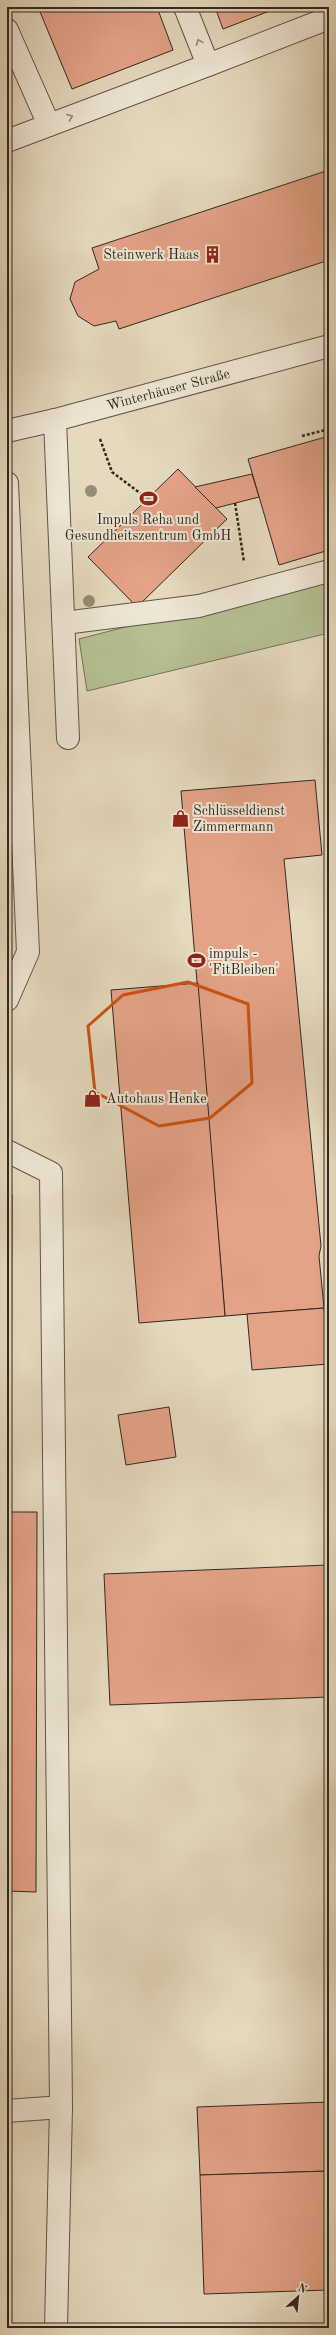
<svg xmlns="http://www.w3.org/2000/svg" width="336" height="2335" font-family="'Old Standard TT',serif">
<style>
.green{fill:#b5bf91;stroke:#737458}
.building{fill:#e4a287;stroke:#31281e}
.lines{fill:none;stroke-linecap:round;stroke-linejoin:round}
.minor-casing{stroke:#5e5446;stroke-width:24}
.path{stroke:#31281e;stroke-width:2.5;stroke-dasharray:3 2;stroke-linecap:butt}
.minor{stroke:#eee6d5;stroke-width:22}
.tree{fill:#948d76}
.oneway{stroke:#90877a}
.marked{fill:none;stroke:#cd520f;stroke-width:3;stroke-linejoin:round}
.labels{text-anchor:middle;stroke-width:4;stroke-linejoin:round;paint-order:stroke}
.poi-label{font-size:14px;fill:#31281e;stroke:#eee6d5;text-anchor:start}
.street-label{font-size:14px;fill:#31281e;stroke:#eee6d5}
</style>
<rect width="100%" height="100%" fill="#e5d9be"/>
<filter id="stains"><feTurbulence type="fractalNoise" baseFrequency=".005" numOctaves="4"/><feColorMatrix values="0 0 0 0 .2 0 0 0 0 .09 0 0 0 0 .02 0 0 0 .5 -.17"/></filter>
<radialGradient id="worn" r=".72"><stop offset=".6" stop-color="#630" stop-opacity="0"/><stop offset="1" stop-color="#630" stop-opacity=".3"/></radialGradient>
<polygon class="green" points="329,574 329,633 87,691 79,639"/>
<g class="building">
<polygon points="38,7 157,7 173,50 72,89"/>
<polygon points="215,7 280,7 223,29"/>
<polygon points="329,170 329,260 119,329 116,321 94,326 78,316 70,299 75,282 99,269 92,248"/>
<polygon points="329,436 329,550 279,565 248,459"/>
<polygon points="178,469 227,519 137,607 88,557"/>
<polygon points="252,474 259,497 216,508 195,487"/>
<polygon points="315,780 322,855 284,859 321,1246 319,1256 324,1308 225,1316 181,791"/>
<polygon points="198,983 225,1316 139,1323 111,990"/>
<polygon points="7,1195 12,1195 11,1512 37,1512 36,1892 7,1891"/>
<polygon points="324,1308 329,1364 252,1370 247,1314"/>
<polygon points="169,1407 176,1457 126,1465 118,1415"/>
<polygon points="329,1565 329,1697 110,1705 104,1574"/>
<polygon points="329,2102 329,2171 200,2175 197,2107"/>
<polygon points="329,2171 329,2290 204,2294 200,2175"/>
</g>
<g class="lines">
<defs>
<g id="minor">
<polyline points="7,30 49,125"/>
<polyline points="208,65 329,18"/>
<polyline points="7,141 208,65 185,7"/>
<polyline points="55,420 68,738"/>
<polyline points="7,431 55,420 329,346"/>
<polyline points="7,483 28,952 7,1000"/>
<polyline points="64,623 199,606 329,571"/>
<polyline points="7,1151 51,1173 61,2107 7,2111"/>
<polyline points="56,2328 61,2107"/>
</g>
</defs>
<use href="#minor" class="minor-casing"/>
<g class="path">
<polyline points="302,436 329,429"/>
<polyline points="100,439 112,472 148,499"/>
<polyline points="235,503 244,562"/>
</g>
<use href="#minor" class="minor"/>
</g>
<g class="tree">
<circle cx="91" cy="491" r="6"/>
<circle cx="89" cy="601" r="6"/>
</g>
<defs><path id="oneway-chevron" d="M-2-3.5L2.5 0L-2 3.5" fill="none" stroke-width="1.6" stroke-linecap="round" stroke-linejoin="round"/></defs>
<g class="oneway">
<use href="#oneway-chevron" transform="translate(199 42) rotate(-111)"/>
<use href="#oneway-chevron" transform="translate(70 117) rotate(-21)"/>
</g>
<path class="marked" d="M188,982L248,1004L252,1083L210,1118L159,1126L95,1092L88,1026L123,995Z"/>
<defs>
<symbol id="building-bare" viewBox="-9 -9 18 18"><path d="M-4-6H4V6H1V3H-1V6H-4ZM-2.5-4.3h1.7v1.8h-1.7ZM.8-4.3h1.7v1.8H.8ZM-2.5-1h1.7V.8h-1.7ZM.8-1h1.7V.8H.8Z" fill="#8f2418" stroke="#eee6d5" stroke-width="2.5" paint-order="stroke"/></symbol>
<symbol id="stadium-bare" viewBox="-9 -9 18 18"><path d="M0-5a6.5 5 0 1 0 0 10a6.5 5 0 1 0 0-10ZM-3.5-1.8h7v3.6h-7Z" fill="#8f2418" stroke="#eee6d5" stroke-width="2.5" paint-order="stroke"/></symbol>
<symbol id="shop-bare" viewBox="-9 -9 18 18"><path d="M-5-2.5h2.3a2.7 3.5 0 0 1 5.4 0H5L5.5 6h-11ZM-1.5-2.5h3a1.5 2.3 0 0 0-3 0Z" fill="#8f2418" stroke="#eee6d5" stroke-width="2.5" paint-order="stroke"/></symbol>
</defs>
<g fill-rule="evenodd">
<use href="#building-bare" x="200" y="242" width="25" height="25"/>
<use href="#stadium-bare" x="136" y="486" width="25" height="25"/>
<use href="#shop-bare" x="168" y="806" width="25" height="25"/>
<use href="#stadium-bare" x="184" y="948" width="25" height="25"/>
<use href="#shop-bare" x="80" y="1086" width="25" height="25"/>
</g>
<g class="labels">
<g class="poi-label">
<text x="199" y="259" text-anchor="end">Steinwerk Haas</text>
<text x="148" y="524" text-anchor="middle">Impuls Reha und<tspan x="148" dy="16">Gesundheitszentrum GmbH</tspan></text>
<text x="193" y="815">Schlüsseldienst<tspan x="193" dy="16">Zimmermann</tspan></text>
<text x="209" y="958">impuls -<tspan x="209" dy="16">'FitBleiben'</tspan></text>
<text x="106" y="1103">Autohaus Henke</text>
</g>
<g class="street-label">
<text transform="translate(168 389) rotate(-15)" y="5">Winterhäuser Straße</text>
</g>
</g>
<rect width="336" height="2335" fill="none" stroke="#e5d9be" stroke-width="24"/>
<rect x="8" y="8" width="320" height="2319" fill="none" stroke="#31281e" stroke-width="2"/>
<rect x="12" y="12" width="312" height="2311" fill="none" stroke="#31281e"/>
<g transform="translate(298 2297) rotate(27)" stroke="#eee6d5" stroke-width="3" paint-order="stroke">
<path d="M0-3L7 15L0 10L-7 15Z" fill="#31281e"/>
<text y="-6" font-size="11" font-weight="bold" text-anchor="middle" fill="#31281e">N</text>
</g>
<rect width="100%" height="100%" filter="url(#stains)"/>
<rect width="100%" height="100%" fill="url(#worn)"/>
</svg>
